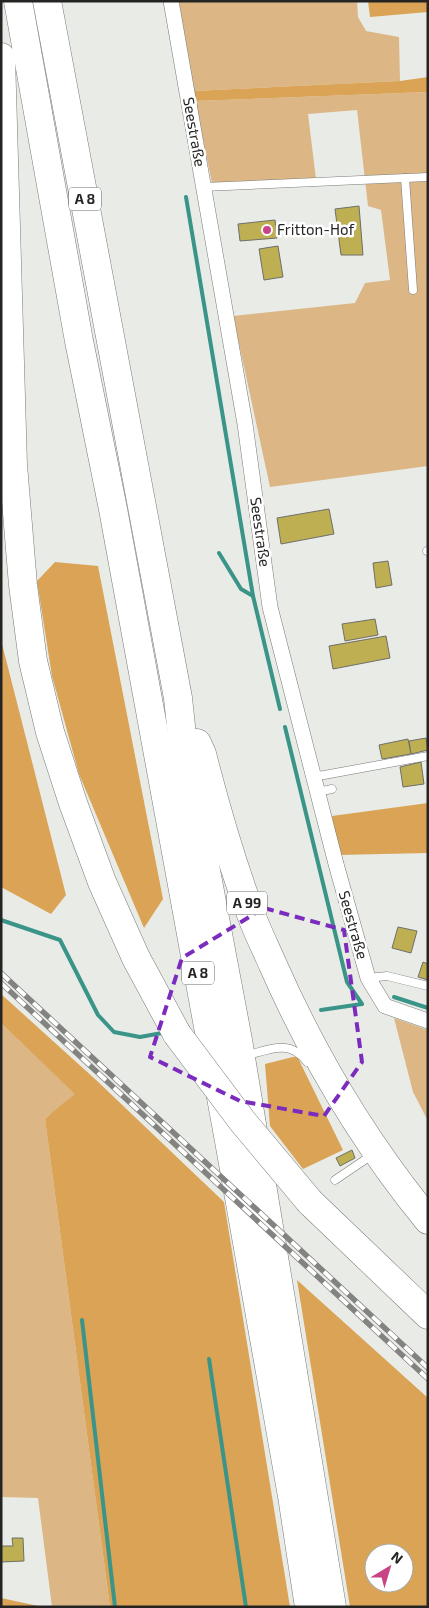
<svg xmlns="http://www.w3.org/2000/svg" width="429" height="1608" font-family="'Exo 2',sans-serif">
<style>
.green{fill:#dcb785}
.forest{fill:#daa355;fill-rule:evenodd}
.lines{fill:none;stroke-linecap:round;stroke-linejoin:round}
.stream{stroke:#3a9588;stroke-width:4}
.building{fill:#bdaf52;stroke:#6f6e6a}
.lane-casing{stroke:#7a7c78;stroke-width:9}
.street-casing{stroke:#7a7c78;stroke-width:16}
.highway-casing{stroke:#7a7c78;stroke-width:29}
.lane{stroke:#fff;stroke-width:8}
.street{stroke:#fff;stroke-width:15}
.highway{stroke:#fff;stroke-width:28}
.rail-casing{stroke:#838481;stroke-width:5.5}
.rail{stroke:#fff;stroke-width:4;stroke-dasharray:11;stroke-linecap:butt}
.highway-bridge-casing{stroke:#7a7c78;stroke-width:29;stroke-linecap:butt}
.highway-bridge{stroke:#fff;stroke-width:28}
.marked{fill:none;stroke:#7b2cbf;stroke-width:4;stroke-dasharray:10 6;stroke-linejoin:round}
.poi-dot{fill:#c94486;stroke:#fff;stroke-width:2}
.labels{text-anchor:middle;stroke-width:5;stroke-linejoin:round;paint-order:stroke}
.shield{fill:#fff;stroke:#666665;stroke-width:1}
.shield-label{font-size:14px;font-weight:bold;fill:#242523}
.street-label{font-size:15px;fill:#242523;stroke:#fff}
.poi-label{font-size:15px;fill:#242523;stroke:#fff;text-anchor:start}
</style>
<rect width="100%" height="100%" fill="#e9ebe7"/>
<g class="green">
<polygon points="178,1 357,1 358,17 366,31 399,37 400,81 194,91"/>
<polygon points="428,92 428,466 270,487 233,316 355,303 365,283 390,280 381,210 368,206 357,110 308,114 316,179 212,183 195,101"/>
<polygon points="394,1018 428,1030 428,1121 413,1092"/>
<polygon points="1,1023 76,1094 57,1108 45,1119 110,1607 52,1607 38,1498 1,1497"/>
</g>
<g class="forest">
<polygon points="368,1 428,1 428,12 370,17"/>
<polygon points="428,77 428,92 195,101 194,91 400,81"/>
<polygon points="55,562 98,566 163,899 144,928 79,774 52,676 37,581"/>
<polygon points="1,640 66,895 51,914 1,887"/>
<polygon points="428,803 428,853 338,855 332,816"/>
<polygon points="1,994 95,1079 224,1202 290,1607 110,1607 45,1119 57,1108 75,1094 1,1023"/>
<polygon points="297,1056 343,1150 303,1169 270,1126 265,1064"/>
<path d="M297,1280L428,1398V1607H350ZM374,1553H404V1583H374Z"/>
<polygon points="1,1598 43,1607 1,1607"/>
</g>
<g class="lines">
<g class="stream">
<polyline points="186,197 253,596"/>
<polyline points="219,553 241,589 253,596 280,709"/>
<polyline points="285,727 347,982 362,1004 321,1010"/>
<polyline points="1,920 60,940 98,1015 114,1032 140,1037 162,1033"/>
<polyline points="394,997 428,1008"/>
<polyline points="82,1320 115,1607"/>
<polyline points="209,1359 246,1607"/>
</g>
</g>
<g class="building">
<polygon points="359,206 363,255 341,255 335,209"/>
<polygon points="275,220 277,238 240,241 238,224"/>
<polygon points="278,246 283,277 264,280 259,249"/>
<polygon points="329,509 334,534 281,544 277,518"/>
<polygon points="388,561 392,585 376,588 373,563"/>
<polygon points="375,619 378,635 345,641 342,624"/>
<polygon points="386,636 390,658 333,669 329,646"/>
<polygon points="426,738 428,750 411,754 409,741"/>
<polygon points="408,739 411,754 382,759 379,745"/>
<polygon points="421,762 424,784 403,787 400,767"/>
<polygon points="398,927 417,931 411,953 392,948"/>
<polygon points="423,962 428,964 428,980 418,977"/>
<polygon points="352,1150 355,1158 340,1166 336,1158"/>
<polygon points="12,1538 23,1538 24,1561 1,1562 1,1546 13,1546"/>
</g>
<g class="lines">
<defs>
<g id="lane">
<polyline points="405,178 413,290"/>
<polyline points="203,187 428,177"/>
<polyline points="427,551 428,551"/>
<polyline points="313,776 324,775 428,756"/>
<polyline points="317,792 332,789"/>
<polyline points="368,978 387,976 428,986"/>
<path d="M245,1056C268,1050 290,1038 307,1062"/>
<polyline points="335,1180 369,1157 366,1153"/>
</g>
<polyline id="street" points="171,1 245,424 270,607 336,864 368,978 385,1006 428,1021"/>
<g id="highway">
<polyline points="18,1 79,341 113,509 229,1141 292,1496 309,1607"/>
<polyline points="47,1 178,698 184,754 238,1040 332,1607"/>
<polyline points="1,57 13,465 23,585 33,661 50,732 73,803 102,882 136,958 177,1034"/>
<path d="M197,743L202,754C216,809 232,864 252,917C258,933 266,949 273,965C313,1056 365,1143 428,1220"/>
<polyline points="310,1202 428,1315"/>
</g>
</defs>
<use href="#lane" class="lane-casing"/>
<use href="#street" class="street-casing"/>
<use href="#highway" class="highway-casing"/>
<use href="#lane" class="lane"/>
<use href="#street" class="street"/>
<use href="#highway" class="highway"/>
<defs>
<g id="rail">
<polyline points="1,973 428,1368"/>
<polyline points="1,983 428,1379"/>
</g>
</defs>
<use href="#rail" class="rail-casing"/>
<use href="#rail" class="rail"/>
<defs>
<polyline id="highway-bridge" points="177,1034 243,1122 310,1202"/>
</defs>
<use href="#highway-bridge" class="highway-bridge-casing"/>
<use href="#highway-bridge" class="highway-bridge"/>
</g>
<path class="marked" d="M264,908L344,930L362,1062L324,1116L240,1101L150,1057L182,958Z"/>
<circle class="poi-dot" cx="267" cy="230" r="5"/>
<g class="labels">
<g class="shield">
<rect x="69" y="187.5" width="32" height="23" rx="4"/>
<rect x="227" y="891.5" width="40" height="23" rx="4"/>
<rect x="182" y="961.5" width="32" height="23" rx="4"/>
</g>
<g class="shield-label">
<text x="85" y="204">A 8</text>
<text x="247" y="908">A 99</text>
<text x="198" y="978">A 8</text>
</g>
<g class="street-label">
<text transform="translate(194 132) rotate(80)" y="5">Seestraße</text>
<text transform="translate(260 532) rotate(82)" y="5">Seestraße</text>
<text transform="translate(353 925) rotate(74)" y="5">Seestraße</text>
</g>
<g class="poi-label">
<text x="277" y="235">Fritton-Hof</text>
</g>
</g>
<rect width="429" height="1608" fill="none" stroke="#242523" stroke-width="5"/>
<g transform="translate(389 1568) rotate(38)"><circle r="24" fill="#ffffff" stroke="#a7a8a7"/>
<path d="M0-4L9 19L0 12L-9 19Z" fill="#c94486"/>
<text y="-8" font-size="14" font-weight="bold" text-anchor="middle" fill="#242523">N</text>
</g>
</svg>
